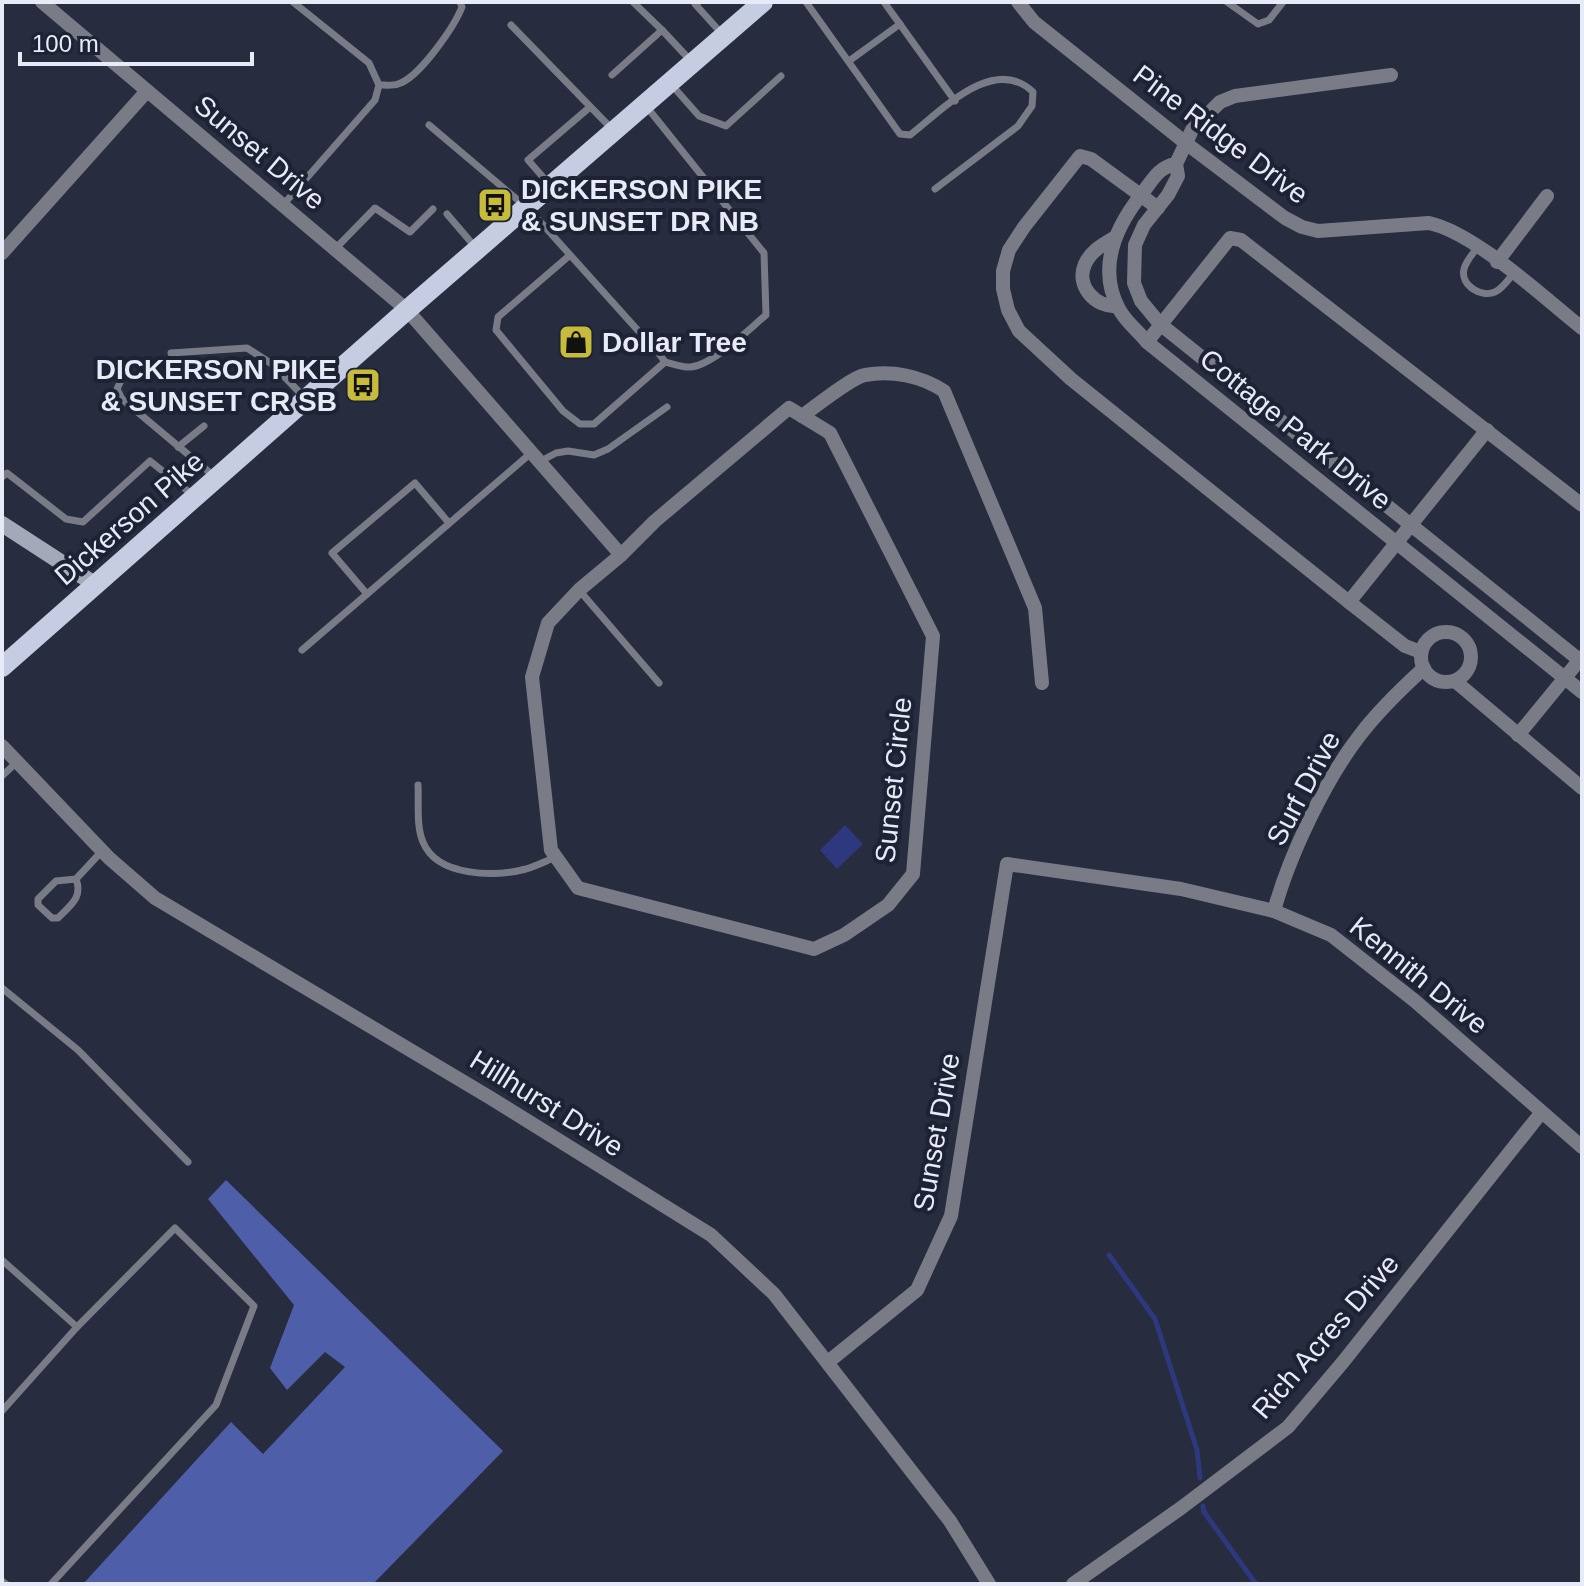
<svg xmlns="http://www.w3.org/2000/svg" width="1584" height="1586" font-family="Arial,sans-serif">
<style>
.forest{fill:#4e5ea8}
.water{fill:#2d387e}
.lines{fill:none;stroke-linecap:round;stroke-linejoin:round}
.stream{stroke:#2d387e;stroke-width:5}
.lane{stroke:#797c86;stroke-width:7}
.street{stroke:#797c86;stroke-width:14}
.secondary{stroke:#a4a9b9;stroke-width:16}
.primary{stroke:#c6cce1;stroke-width:20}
.labels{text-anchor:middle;stroke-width:8;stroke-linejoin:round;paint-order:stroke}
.street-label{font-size:28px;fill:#e7ebf8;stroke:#1d2234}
.poi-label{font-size:28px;font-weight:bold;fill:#e7ebf8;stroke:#1d2234;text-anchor:start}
</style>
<rect width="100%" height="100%" fill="#272c3f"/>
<polygon class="forest" points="226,1180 503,1451 373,1584 83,1584 231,1422 263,1454 345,1367 325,1352 287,1390 270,1368 294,1305 208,1199"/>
<polygon class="water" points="845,825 863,844 837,869 820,850"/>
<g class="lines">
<g class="stream">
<polyline points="1109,1255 1155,1319 1197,1450 1200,1478"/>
<polyline points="1203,1506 1204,1512 1256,1584"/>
</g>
<g class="lane">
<polyline points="633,2 662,30"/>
<polyline points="698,2 695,4 723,35"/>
<path d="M806,2L900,134L910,135C941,111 994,54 1033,92L1032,106L1018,126L935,189"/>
<polyline points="884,2 955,101"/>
<polyline points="1227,2 1258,24 1269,20 1283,2"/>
<polyline points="511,25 612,129"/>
<polyline points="849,61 900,24"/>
<polyline points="612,75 662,30 691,61"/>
<polyline points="670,83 699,116 726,126 781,76"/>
<path d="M379,85C384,85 393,86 398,84C419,78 454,27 462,7L460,2"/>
<path d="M646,106L764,253L766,315C748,330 714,364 691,367C682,368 674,364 665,362"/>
<polyline points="429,125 526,207 545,227 660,355 665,362 594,424 580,424 563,411 496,330 498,317 570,255"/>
<polyline points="549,184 528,160 590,107"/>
<polyline points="283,205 375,100 379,85 369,63 293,2"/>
<polyline points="447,214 476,248"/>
<path d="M1478,247C1473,253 1466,261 1464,269C1460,285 1481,298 1495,292C1502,289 1508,280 1513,274"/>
<polyline points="335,249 375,208 410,232 433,209"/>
<polyline points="171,353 247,348 272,364 305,398"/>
<polyline points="123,376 117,389 122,399 215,477"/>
<polyline points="178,447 204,426"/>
<polyline points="539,462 556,453 568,451 594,455 608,449 667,407"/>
<polyline points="2,477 7,473 66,519 83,522 150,461 194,496"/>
<polyline points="579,590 659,683"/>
<polyline points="367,594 332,553 415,483 449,523"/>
<polyline points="302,650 531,453"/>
<polyline points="2,776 17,762"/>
<path d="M418,785C419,803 416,826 423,842C437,877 495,877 526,869C536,866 546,861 556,857"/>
<path d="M76,879C83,897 71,905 58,918H52L38,905V899L56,881L76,879L102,851"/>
<polyline points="2,988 78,1050 188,1162"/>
<polyline points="2,1260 77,1327 2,1411"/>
<polyline points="2,1581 6,1584"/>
<polyline points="51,1584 216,1405 254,1306 175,1228 77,1327"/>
</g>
<g class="street">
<polyline points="42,2 407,310 621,555"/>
<path d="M1018,2L1034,22L1187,144L1285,218L1302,227L1318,231L1429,223C1475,233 1543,297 1582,328"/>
<polyline points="1391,75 1235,96 1220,102 1192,130 1176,164 1178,176 1168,195 1144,225 1135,245 1134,283 1141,301 1160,324 1582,662"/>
<path d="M1176,164C1158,167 1152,181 1141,195C1115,228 1097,268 1119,309C1126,322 1138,331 1147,342L1582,692"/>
<polyline points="1158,208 1091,159 1080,156 1024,227 1009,250 1003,271 1003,289 1008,310 1019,331 1071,379 1349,602 1405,646 1421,652"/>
<path d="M1114,238C1102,245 1091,251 1085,264C1075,286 1096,308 1117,306"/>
<polyline points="2,253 147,91"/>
<polyline points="1497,262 1547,196"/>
<polyline points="1147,342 1230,238 1241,240 1582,505"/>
<polygon points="789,408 830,433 933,636 913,874 888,905 844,935 814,949 578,888 551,850 532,677 548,623 579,590 621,555 655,521"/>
<path d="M802,416C815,407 852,377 865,375C892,370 921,376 944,391L1035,608L1042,683"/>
<polyline points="1349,602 1487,430"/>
<circle cx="1446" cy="657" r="25"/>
<polyline points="1455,681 1582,788"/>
<polyline points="1518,735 1582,657"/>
<polyline points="2,746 109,858 155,898 489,1097 711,1235 774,1294 950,1521 989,1584"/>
<path d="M1274,911C1289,856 1325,780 1360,735C1379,710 1401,689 1424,668"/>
<polyline points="828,1362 917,1290 951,1216 1007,864 1181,889 1274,911 1331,935 1415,1001 1582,1147"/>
<polyline points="1073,1584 1181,1508 1288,1427 1343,1362 1541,1113"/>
</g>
<polyline class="secondary" points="2,524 96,585"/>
<polyline class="primary" points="2,667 407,310 763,2"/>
</g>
<defs>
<symbol id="bus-square" viewBox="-11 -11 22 22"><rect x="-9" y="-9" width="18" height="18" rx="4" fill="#c7bb3c" stroke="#1d2234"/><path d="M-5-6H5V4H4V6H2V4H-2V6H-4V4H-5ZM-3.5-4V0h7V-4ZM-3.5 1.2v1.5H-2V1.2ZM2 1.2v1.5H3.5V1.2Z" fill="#111"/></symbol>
<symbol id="shop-square" viewBox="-11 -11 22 22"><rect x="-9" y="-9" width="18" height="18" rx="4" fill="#c7bb3c" stroke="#1d2234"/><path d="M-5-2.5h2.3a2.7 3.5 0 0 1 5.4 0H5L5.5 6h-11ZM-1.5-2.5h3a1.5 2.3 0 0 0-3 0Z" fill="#111"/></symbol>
</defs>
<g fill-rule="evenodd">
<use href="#bus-square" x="475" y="185" width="40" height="40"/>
<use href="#shop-square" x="556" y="322" width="40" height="40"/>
<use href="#bus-square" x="343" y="365" width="40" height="40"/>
</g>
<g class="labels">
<g class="street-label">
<text transform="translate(1221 134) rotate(37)" y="10">Pine Ridge Drive</text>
<text transform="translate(260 152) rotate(40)" y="10">Sunset Drive</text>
<text transform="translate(1296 429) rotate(39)" y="10">Cottage Park Drive</text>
<text transform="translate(129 518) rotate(-41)" y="10">Dickerson Pike</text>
<text transform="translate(893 780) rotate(-84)" y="10">Sunset Circle</text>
<text transform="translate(1303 788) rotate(-62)" y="10">Surf Drive</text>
<text transform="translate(1419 975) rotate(39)" y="10">Kennith Drive</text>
<text transform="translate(547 1103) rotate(32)" y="10">Hillhurst Drive</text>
<text transform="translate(936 1132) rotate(-80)" y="10">Sunset Drive</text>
<text transform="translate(1325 1336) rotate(-49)" y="10">Rich Acres Drive</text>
</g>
<g class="poi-label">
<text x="521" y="199">DICKERSON PIKE<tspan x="521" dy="32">&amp; SUNSET DR NB</tspan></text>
<text x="602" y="352">Dollar Tree</text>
<text x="337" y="379" text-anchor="end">DICKERSON PIKE<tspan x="337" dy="32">&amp; SUNSET CR SB</tspan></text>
</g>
</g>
<rect width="1584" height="1586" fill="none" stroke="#e7ebf8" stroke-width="8"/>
<path d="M20 52v12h232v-12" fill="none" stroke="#e7ebf8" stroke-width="4"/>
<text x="32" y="52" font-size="24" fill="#e7ebf8" stroke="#1d2234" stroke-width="6" paint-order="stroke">100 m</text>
</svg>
